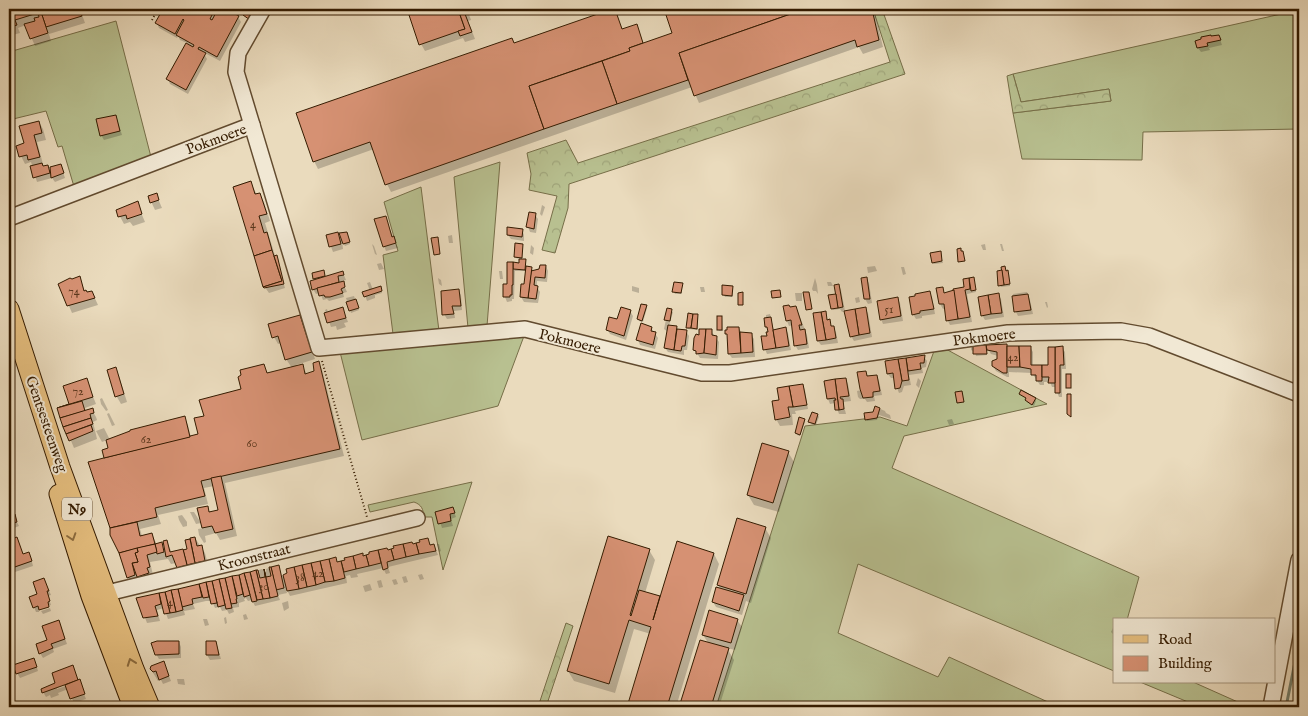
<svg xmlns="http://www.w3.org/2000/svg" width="1308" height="716" font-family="'IM FELL English',serif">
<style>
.grass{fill:#b8c090;stroke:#766e48}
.forest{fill:url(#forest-crowns);stroke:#766e48}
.shadow{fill:#0003;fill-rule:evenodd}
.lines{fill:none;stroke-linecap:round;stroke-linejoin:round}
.stream{stroke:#707b68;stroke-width:3}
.building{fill:#d69173;stroke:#341b00}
.minor-casing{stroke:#624b2f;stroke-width:18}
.major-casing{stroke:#341b00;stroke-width:21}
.path{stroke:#341b00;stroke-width:2;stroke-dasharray:1 2.5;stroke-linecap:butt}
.minor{stroke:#f1e8d4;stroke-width:15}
.major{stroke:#e5be7e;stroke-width:19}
.oneway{stroke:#8c6c3f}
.labels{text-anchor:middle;stroke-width:4;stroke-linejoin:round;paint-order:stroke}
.number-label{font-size:12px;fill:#5c381d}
.shield{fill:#f1e8d4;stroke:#6d5840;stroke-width:1}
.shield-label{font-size:14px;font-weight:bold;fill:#341b00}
.street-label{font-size:15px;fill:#341b00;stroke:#f1e8d4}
</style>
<defs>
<pattern id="forest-crowns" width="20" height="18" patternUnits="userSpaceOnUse" patternTransform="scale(1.25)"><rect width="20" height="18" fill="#b8c090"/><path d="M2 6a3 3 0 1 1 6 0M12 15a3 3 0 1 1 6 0" fill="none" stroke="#9fa47a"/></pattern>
</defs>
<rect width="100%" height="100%" fill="#eadbbd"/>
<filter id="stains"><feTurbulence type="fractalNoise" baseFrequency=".004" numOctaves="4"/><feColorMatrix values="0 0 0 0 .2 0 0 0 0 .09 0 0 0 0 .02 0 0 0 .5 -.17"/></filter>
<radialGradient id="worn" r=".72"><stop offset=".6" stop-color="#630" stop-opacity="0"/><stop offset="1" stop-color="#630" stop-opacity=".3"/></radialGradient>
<g class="grass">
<polygon points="1299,10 1299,129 1143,132 1142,160 1022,159 1013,113 1111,101 1109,89 1021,102 1013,74"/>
<polygon points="116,21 151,157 75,190 62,146 58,147 46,111 9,120 9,52"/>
<polygon points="500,162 487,326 468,328 454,177"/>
<polygon points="421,187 439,331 393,334 383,255 398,251 384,202"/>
<polygon points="524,336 498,406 362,440 340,352"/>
<polygon points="944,348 1047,404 904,436 892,468 1139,577 1127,620 1114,620 1114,671 858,564 838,633 938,677 949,657 1059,707 716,707 805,426 880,417 907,426 934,351"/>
<path d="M472,482L443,570L432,517H424C423,509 422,505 414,502L370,512L368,505Z"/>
<polygon points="1140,682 1193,682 1249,707 1200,707"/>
</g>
<g class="forest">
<polygon points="873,9 882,9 905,74 569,184 568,208 555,253 542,250 557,196 529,190 531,174 527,153 566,140 578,163 890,62"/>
<polygon points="1013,74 1021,102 1109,89 1111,101 1013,113 1007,76"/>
<polygon points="566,623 573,626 546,707 538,707"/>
</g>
<g class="shadow">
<polygon points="9,9 80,9 85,23 49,34 51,41 35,46 26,25 18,28 20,33 9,36"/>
<polygon points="164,9 223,9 238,17 241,22 220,61 203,52 207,59 188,94 170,84 168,79 187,43 180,40 178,36 177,38 159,28 157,23"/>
<polygon points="408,9 467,9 471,20 468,21 475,39 465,42 463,38 425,51 421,44"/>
<polygon points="614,9 623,30 636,26 644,44 674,34 665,9 874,9 883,47 863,54 859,47 699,103 692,87 391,192 387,184 374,149 318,169 314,161 512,39 515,44"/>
<polygon points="1219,36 1222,45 1209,48 1210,50 1201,52 1198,48"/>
<polygon points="116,116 122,135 104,140 101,135"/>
<polygon points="39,122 43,129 46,140 37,142 43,164 42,165 44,168 47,167 52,175 61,166 65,178 55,182 52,178 37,182 31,162 25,164 21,156 25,144"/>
<polygon points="250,181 257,195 260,194 264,202 270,221 265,223 285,288 269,293 264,286 234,186"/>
<polygon points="156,194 162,208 155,210 149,197"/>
<polygon points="137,203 145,222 133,226 130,222 124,224 117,211"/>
<polygon points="542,205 545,207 542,216 540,214"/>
<polygon points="535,215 538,219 536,233 530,232 528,227"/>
<polygon points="385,218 398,248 386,251 384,246"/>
<polygon points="522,230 524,235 524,241 511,239 508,235"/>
<polygon points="337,233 342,240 343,249 333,252 327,236"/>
<polygon points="347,235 350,244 345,246 342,241"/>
<polygon points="452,235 453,243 449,243 448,236"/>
<polygon points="372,244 374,246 377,255 375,254"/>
<polygon points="985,244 986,250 983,250 981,245"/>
<polygon points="1000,244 1002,244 1004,251 1002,251"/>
<polygon points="522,245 522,260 526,262 526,268 531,268 533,272 546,266 548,271 547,282 537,281 537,287 540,292 538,303 524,302 521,297 522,285 525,286 527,271 515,271 514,299 512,299 512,301 507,302 505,297 509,285 508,264 520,264 520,259 516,258 515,256"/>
<polygon points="531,245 534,248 533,255 530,253"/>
<polygon points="941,254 943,263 934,264 933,263"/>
<polygon points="381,263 384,269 379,270 377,264"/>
<polygon points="875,266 877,271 868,273 867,267"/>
<polygon points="901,267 904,267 906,274 903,275"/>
<polygon points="1005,268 1009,274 1010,286 1001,287 1000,285"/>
<polygon points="499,271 502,271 503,279 500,279"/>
<polygon points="324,273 325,278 343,273 346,280 342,281 347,292 343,293 344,297 329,301 327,299 323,300 320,293 316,294 313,289 316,281 313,274"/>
<polygon points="80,278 85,292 87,294 92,292 98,305 72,313 60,285"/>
<polygon points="438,278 441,280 442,286 439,284"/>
<polygon points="815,278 817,285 818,294 816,291 813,291 812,289"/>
<polygon points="973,278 976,292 967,294 972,322 950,325 948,321 946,308 943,309 940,304 938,289 942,288 945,294 965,288 964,280"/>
<polygon points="862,279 866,279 869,283 872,303 868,304 865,299"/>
<polygon points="370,282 373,290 381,289 382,293 375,295 375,298 367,301 364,292 370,291 367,283"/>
<polygon points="827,282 831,282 833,286 828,286"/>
<polygon points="682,284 682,294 675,294 674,292"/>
<polygon points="839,285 841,290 845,311 842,312 840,309 833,310 832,309"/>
<polygon points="632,286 639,288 639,293 632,291"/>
<polygon points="700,287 704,287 705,292 701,292"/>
<polygon points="732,287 733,297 725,297 724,295"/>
<polygon points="458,290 461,295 462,310 454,311 455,318 447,319 444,314"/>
<polygon points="929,292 932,297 935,314 922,316 922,318 916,319 913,314"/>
<polygon points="1027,292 1030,300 1033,314 1018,316 1016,312 1013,294"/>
<polygon points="795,293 802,293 802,301 796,301"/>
<polygon points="998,295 1001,299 1004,317 985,320 982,315"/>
<polygon points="354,296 359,310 351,313 346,298"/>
<polygon points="859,297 860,302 856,303 855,298"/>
<polygon points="898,299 900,303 903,321 883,324 881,319"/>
<polygon points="1045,302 1047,302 1048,307 1047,308"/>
<polygon points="646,306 647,308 643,322 639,321 638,319"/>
<polygon points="784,307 796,307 807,335 809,348 798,350 795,345 793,325 789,326 787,321"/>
<polygon points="327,309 328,313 343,309 348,322 344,323 346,327 337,330 336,326 331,327 325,310"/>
<polygon points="865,309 868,313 872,337 854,341 851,336"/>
<polygon points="668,310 673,312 669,326 676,327 678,330 686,331 689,336 687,350 684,350 684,355 668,352 665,348 668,332 664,329"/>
<polygon points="630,311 633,316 626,340 610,334 607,329"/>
<polygon points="825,312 828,321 836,332 838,343 821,345 818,341"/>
<polygon points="770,314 774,331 785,328 788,333 791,350 767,354 765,349 769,331 766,327 766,315"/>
<polygon points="300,316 304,324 315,359 296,365 297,367 302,366 307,374 315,372 318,362 322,370 344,456 225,483 237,536 220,540 216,533 205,536 206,542 204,543 199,535 198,529 203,528 207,507 210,513 220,511 214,486 204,488 208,504 158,515 161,524 140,529 142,536 152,534 157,545 161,543 165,550 167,542 172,553 189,550 187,541 195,538 205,553 209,568 182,574 176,563 171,564 168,559 150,562 153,575 133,585 128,578 90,463 105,459 109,449 107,440 102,442 96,431 104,428 110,440 184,417 188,425 191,438 200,435 205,417 242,390 263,365 268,374 292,368 286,359 281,343 278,344 274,337"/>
<polygon points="698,316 698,330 688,329 687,327"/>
<polygon points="722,317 723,331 719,331 718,329"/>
<polygon points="651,328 658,338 655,349 640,345 638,340"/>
<polygon points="739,328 741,332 751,335 754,339 755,357 732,358 729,354 727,331"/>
<polygon points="711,331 719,342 718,359 700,358 695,350 700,336"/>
<polygon points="971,346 1030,347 1033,352 1033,366 1050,366 1062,348 1065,352 1066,369 1062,369 1062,397 1059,397 1057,392 1057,387 1052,387 1050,382 1044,382 1044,385 1040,385 1032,373 1009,372 1009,377 1007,377 996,371 993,366 998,359 998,356 991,354 987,348 987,355 976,356 975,352 971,350"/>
<polygon points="924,357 927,361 926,367 922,368 923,373 909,375 911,385 904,386 902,392 899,393 897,388 895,378 891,378 888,374 886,362"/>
<polygon points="115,369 119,376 127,402 121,404 117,397 108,371"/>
<polygon points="866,372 868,377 877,376 879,381 882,395 874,396 875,401 867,402 865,399 860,399 858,397 857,391 861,390"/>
<polygon points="918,378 921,381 919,388 916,385"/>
<polygon points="86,379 96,404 85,408 86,412 92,410 96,417 97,420 93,422 97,439 74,448 58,409 70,405 64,387"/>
<polygon points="846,379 848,384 851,401 843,402 846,414 839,414 835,403 830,404 828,399 825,382"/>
<polygon points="803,385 805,390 808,409 795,411 796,414 792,414 793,425 780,426 776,419 780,401"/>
<polygon points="1021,394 1035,399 1036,401 1034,406 1027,402 1027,399"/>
<polygon points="102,398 108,410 106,411 101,404 100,399"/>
<polygon points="876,407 885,411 886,413 890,415 891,419 879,415 877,420 867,421 866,419 874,413"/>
<polygon points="109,413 115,425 112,426 107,414"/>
<polygon points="818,415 819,417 816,425 811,424 810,422"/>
<polygon points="952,419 954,424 949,425 947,420"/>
<polygon points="804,420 805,422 800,436 797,435 796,433"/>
<polygon points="788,452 794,462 779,512 754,505 748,495"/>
<polygon points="9,499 12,507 9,508"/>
<polygon points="9,509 11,517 14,516 19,526 9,530"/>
<polygon points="453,509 456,517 451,519 453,526 442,528 437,513"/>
<polygon points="190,512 194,512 201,523 196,524"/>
<polygon points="182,515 187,522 187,526 183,527 179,520 178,516"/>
<polygon points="765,528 771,538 751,603 746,601 742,615 716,607 713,602 721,590 718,585"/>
<polygon points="16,539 23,555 31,558 33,566 9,574 9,542"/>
<polygon points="428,540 431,546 434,545 438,555 388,567 390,573 386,574 383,568 375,570 357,574 358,577 351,578 350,575 346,576 347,583 290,596 286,588 287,593 278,595 280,600 255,606 252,600 248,601 246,598 244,599 245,601 239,603 239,607 233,608 234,612 229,614 227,610 222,611 220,607 215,608 212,601 206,601 193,604 195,609 184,611 185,615 168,619 164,608 157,610 160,621 147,623 138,599 256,572 261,580 259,570 262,569 266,572 266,569 269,568 278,567 282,576 335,559 338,563 371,555 370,553 387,549 388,551 413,545"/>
<polygon points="437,544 439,544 441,551 439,552"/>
<polygon points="649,550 655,560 645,593 659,597 661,601 714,554 719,564 676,707 628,707 651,634 634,629 615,693 574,681 568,671"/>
<polygon points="422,574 424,579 420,580 418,575"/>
<polygon points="406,576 408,582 404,583 402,577"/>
<polygon points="44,579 51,595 48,596 51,605 39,609 39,612 36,612 30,598 39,595"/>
<polygon points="396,579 398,584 394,585 392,580"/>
<polygon points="381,580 383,587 379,588 377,581"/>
<polygon points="370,584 372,590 365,592 363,586"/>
<polygon points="9,590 12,601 9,602 11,606 9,607"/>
<polygon points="288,601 289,608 284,611 282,603"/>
<polygon points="50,608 51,611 43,614 41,611"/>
<polygon points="246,614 248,619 244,620 243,615"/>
<polygon points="226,617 227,623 225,624 224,618"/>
<polygon points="203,619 207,619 209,625 205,626"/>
<polygon points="737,620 742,627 735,650 727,648 734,660 719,707 680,707 701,641 709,644 703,635"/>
<polygon points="59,621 67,644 53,649 54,652 43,658 40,653"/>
<polygon points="1114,626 1114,635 1111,632"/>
<polygon points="179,642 181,647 181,658 159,659 156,654"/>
<polygon points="216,642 221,659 210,660 207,655"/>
<polygon points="164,663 171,681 163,684 161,680 158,681 152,671"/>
<polygon points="36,664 38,671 20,678 17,673"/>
<path d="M73,667L86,699L74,703L68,689L58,693L59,695L51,698L50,695L46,697L43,692L57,683ZM70,682L71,684L57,689V686Z"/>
<polygon points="177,679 184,679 185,685 178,684"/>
</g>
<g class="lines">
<polyline class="stream" points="1286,707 1299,642"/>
</g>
<g class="building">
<polygon points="9,9 79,9 82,16 46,27 41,12 15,20 17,25 9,28"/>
<polygon points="163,9 175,9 180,12 181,10 179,9 215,9 210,19 212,20 218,9 226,9 239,16 217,57 199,47 198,49 206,53 186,90 166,79 186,43 193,47 194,45 176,35 184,20 183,19 175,34 155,23"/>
<polygon points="246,9 256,9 250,20 243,15"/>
<polygon points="407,9 458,9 465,29 419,45"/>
<polygon points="458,9 467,9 468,13 465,14 472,32 460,36 458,31 465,29"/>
<polygon points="612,9 615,9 622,29 637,24 643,43 629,48 630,51 529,86 544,129 385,185 370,142 313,162 296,113 512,38 514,43"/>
<polygon points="664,9 805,9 679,53 688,80 617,104 602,61 630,51 629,48 672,33"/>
<polygon points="805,9 872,9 879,40 857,47 855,40 694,96 679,53"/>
<polygon points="41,12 48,33 30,39 24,24 35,21 34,18 39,17 38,13"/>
<polygon points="1211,35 1211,36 1219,35 1221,40 1207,43 1208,46 1197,48 1195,41 1201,39 1201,37"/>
<polygon points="602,61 617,104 544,129 529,86"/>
<polygon points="116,115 120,131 100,136 96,119"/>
<polygon points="39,121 42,133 34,135 40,157 28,160 27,155 19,157 16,146 24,143 19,126"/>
<polygon points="42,163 43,166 48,165 50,173 33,178 30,166"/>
<polygon points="61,164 64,173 51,178 50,167"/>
<polygon points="251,181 255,194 260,193 267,214 259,216 264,233 267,232 272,250 254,256 233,187"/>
<polygon points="157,193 159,200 150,203 148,196"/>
<polygon points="138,201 142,214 127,219 126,215 118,217 116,210"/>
<polygon points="529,212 536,213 534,229 526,227"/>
<polygon points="386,216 392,237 394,236 396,243 383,247 374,219"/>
<polygon points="507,227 523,229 522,237 507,235"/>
<polygon points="338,232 341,244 329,247 326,235"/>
<polygon points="347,232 350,242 343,244 339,233"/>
<polygon points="438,237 440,254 434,255 431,238"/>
<polygon points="515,243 523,244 522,258 514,257"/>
<polygon points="961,248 961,251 963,251 965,261 958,262 957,249"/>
<polygon points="272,250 282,281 263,287 254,256"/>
<polygon points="941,251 942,261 932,263 930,253"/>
<polygon points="277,255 284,284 264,288 263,287 282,281 274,256"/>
<polygon points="519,259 526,259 525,270 513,269 513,262 519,263"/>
<polygon points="507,262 513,262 513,285 512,285 512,295 510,295 510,297 503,297 503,284 507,284"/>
<polygon points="540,265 546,265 545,278 535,277 534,285 538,286 536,299 528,298 531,271 539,269"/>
<polygon points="526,266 532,267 528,298 520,297 521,284 524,284"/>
<polygon points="1005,266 1006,271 1008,270 1010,284 1004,285 1001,267"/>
<polygon points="324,270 325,276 313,279 312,273"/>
<polygon points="1002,270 1004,285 998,286 997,271"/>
<polygon points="343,271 344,275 338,276 339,282 312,290 310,281"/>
<polygon points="80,276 84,291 86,290 87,292 92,291 95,298 67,306 58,284 70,278 72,279"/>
<polygon points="867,277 870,299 864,299 861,278"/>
<polygon points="974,277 976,290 971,291 969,278"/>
<polygon points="969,278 970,289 965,290 970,317 958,319 953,289 964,287 963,279"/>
<polygon points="344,281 345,287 341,289 343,293 330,297 325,297 324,295 319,296 317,288"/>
<polygon points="674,282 683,283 681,293 672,292"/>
<polygon points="839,284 843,307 838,308 834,285"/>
<polygon points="722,285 733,286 732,296 722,295"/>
<polygon points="381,286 382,291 364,297 362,292"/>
<polygon points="943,287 944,293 954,290 958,319 946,321 944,304 939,304 936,288"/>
<polygon points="459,289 461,306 452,306 454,314 442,315 441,291"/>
<polygon points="780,290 781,297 772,298 771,291"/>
<polygon points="930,291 934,309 920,311 920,313 912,315 909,297 915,296 915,294"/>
<polygon points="743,292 743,305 738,305 738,293"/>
<polygon points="803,292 809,292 812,309 806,310"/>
<polygon points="999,293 1002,313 991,314 988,295"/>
<polygon points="836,294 838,308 831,309 828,295"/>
<polygon points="1028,294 1031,310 1014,312 1012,296"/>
<polygon points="988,295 991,314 981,316 978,297"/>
<polygon points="898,297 901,316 880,320 877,301"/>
<polygon points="356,299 359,308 349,311 346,302"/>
<polygon points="641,304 647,305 642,321 637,319"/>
<polygon points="789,305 790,307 796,306 802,325 799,325 800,330 805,329 807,344 794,346 791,320 786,321 783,306"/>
<polygon points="343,307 346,318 327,323 324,313"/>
<polygon points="621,307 631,310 624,336 606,330 609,317 617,319"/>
<polygon points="866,307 870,333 859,335 855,309"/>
<polygon points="667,308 672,309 670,321 664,320"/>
<polygon points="855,309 859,335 850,337 844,311"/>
<polygon points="826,311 827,320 830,319 831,326 834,326 836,338 826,340 821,312"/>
<polygon points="821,312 826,340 817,341 813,313"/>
<polygon points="688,313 693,314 691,328 686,328"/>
<polygon points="693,314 698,314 697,329 691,328"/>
<polygon points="300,315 312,352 285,360 278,336 272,338 268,324"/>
<rect x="717" y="316" width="5" height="14"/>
<polygon points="771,317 776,348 763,350 761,336 767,336 766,332 768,332 767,327 765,327 764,318"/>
<polygon points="641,323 652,327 651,331 656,332 653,345 636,340"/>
<polygon points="668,325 677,326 674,350 664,348"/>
<polygon points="727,327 739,327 741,353 728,354 727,334 725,334 725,330 727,330"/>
<polygon points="786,327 789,346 776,348 773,330"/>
<polygon points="677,329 687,330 685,346 682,346 681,351 674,350"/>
<polygon points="699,329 706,329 704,353 696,354 696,351 693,350 694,338 696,334 699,335"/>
<polygon points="706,329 712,329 712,335 717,336 716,355 704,353"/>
<polygon points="740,332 752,333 753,352 741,353"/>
<polygon points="1007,344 1007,373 1003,373 992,366 992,361 997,359 997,352 987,350 986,345"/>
<polygon points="973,345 986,345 987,354 973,354"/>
<polygon points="1007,346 1019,346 1020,367 1007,367"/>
<polygon points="1019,346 1031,346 1031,365 1042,365 1042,381 1036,381 1036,375 1031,375 1031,369 1020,367"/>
<polygon points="1063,346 1064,365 1060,365 1060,393 1055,393 1055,347"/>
<polygon points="1048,347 1055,347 1055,383 1048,383 1049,377 1042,377 1042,365 1048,365"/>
<polygon points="925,355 924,363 920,363 921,369 908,371 906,358"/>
<polygon points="906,358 909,380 902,381 898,359"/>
<polygon points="898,359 902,381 900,388 895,389 893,373 887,374 885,361"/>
<polygon points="319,361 340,449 201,481 205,496 155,508 157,517 110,528 88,462 198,434 194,418 204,416 199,400 241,389 238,377 241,375 240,370 264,364 267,373 303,364 305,374 314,371 313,363"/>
<polygon points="116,367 124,394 115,397 107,370"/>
<polygon points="866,371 867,376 877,375 880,391 873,392 873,397 863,398 860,389 857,372"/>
<rect x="1066" y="374" width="5" height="14"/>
<polygon points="87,378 93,397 57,408 69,404 63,386"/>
<polygon points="846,378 849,396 840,397 841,399 843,399 844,409 839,410 835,379"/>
<polygon points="835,379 839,410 835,410 834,400 836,400 835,398 827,399 824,381"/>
<polygon points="803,384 807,405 793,407 789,386"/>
<polygon points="789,386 793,407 788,407 790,417 775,420 772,401 779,400 777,388"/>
<polygon points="1021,390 1036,398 1032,405 1025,400 1026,398 1019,394"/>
<polygon points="962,391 964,402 957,403 955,392"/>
<polygon points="1067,394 1071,394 1071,417 1067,414"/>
<polygon points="82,401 85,411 60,418 57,408"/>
<polygon points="875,406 880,408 877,418 865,420 864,413 873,412"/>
<polygon points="93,408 94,413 90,414 91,418 63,427 60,418"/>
<polygon points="812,412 818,414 815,424 808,422"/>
<polygon points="185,416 190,437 104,458 102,450 108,448 106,440 130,431 130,430"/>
<polygon points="799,417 805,419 800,435 795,433"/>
<polygon points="91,418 93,424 66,434 63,427"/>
<polygon points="91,425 93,431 69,441 66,434"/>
<polygon points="762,443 789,451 773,503 747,495"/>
<polygon points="221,476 233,529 215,533 212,526 202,528 197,508 208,506 209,512 218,510 211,478"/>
<polygon points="453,507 455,513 450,514 451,521 438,524 435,512"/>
<polygon points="9,510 11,516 15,514 17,522 9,524"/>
<polygon points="737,518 766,527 746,594 717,585"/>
<polygon points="137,522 140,536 152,533 155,544 119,553 110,535 110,528"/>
<polygon points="608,536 650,549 630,615 631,616 639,590 660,596 653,620 677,541 714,553 667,707 627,707 651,627 629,620 609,684 567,671"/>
<polygon points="17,537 23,554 29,552 32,561 9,569 9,540"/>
<polygon points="195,537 197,546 202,545 205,561 195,563 190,538"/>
<polygon points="428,538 430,545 434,544 436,551 419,554 416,543 420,542 419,540"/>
<polygon points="190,539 195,563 187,565 183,550 187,549 185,540"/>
<polygon points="167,540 170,552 183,549 187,565 177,568 172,555 166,557 163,541"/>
<polygon points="162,542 164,552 157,554 155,544"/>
<polygon points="412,542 413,544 416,543 419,554 406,557 403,544"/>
<polygon points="155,544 157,552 147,555 150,567 147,568 149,573 137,577 132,563 138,562 135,553 138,552 137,548"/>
<polygon points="403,544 406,557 394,560 391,549 394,548 393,546"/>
<polygon points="137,548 138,552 135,553 138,562 132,563 135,575 127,578 119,553"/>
<polygon points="387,548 388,550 391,549 394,560 387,562 388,568 383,570 378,550"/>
<polygon points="378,550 381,563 369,566 366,555 369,554 369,552"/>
<polygon points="363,553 363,556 366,555 369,566 356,569 353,556"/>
<polygon points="353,556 356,569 344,572 341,561 345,560 344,558"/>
<polygon points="336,557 337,562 341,561 345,578 334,581 329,559"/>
<polygon points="329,559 334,581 325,582 320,561"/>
<polygon points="320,561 325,582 316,585 311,563"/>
<polygon points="311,563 316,585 307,587 302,565"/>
<polygon points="279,565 284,588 276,590 271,567"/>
<polygon points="302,565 307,587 299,589 294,567"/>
<polygon points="269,567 271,567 278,596 270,598 264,569 266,577 271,576"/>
<polygon points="294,567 299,589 287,591 283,575 287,573 286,569"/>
<polygon points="264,569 270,598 263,599 256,570 258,570 260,578 265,577"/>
<polygon points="256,570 263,599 257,600 250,572"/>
<polygon points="250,572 257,601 252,602 244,573"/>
<polygon points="244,573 250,595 244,597 239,575"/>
<polygon points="239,575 243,594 237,596 232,576"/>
<polygon points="232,576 237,599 236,599 237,603 231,604 225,578"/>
<polygon points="44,578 49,591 47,591 50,601 48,602 49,607 39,610 38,606 33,608 29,597 37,594 33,582"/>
<polygon points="225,578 232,608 226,609 219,579"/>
<polygon points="219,579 225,605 218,607 212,581"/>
<polygon points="212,581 217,603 211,604 206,582"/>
<polygon points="206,582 209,597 203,598 199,584"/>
<polygon points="199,584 202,597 192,599 193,604 182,607 178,589"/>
<polygon points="716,587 744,595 739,611 712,602"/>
<polygon points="178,589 183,610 176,612 171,590"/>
<polygon points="171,590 176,612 170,613 165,592"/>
<polygon points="165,592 170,613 164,614 159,593"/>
<polygon points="159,593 161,604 155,606 158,616 143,618 136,598"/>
<polygon points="709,610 738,619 731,643 702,635"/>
<polygon points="59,620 65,639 51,644 53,648 39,654 36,644 47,640 42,626"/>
<polygon points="700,640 729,648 711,707 679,707"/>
<polygon points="157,641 179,641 179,654 155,655 151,643"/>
<polygon points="206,641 216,641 219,655 206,655"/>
<polygon points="34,658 37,667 16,674 13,665"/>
<polygon points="164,661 169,676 159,680 156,671 153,672 150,669 151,666"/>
<polygon points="73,665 78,680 42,693 41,689 55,683 52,673"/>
<polygon points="80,679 85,694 70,699 65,685"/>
</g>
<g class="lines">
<defs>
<g id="minor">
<polyline points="252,125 236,72 238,53 263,9"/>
<polyline points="9,218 252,125 319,348 525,329 702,373 730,373 1008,333 1121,331 1149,336 1299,394"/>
<polyline points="95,596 417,518"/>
<polyline points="1271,707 1299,560"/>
</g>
<g id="major">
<polyline points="9,309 60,467 134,669 150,707"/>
<polyline points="59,494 91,596 133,707"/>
</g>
</defs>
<use href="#minor" class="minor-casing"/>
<use href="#major" class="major-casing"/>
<g class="path">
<polyline points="152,20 158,9"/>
<polyline points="322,361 367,517"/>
</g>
<use href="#minor" class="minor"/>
<use href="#major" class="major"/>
</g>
<defs><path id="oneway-chevron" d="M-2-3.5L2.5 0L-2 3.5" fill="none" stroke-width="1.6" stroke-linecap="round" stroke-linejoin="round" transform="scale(1.25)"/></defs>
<g class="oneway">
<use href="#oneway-chevron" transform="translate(72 537) rotate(72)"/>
<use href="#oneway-chevron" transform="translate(131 662) rotate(-110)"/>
</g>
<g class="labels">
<g class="number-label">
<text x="253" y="228">4</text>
<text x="74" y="295">74</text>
<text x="889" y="313">51</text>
<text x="1013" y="361">42</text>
<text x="78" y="395">72</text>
<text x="146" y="443">62</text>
<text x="252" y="447">60</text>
<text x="318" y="577">42</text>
<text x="300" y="581">38</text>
<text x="264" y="590">30</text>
<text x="170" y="606">4</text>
</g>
<rect class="shield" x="62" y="497.5" width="30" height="23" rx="4"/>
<g class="shield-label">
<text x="77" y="514">N9</text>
</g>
<g class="street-label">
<text transform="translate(216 139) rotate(-20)" y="5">Pokmoere</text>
<text transform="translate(984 337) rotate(-7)" y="5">Pokmoere</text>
<text transform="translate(570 341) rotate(14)" y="5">Pokmoere</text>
<text transform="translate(47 424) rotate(71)" y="5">Gentsesteenweg</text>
<text transform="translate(254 557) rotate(-14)" y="5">Kroonstraat</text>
</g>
</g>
<rect width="1308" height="716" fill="none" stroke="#eadbbd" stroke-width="30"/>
<rect x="10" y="10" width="1288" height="696" fill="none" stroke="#341b00" stroke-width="2.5"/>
<rect x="15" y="15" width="1278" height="686" fill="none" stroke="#341b00"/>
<rect x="1113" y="618" width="162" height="65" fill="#f1e8d4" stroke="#a5967f"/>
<rect x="1123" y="635" width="25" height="8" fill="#e5be7e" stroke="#a5967f"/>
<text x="1158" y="644" font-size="15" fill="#341b00">Road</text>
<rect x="1123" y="656" width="25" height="15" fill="#d69173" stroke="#a5967f"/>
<text x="1158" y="668" font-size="15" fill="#341b00">Building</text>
<rect width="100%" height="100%" filter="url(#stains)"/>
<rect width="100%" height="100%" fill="url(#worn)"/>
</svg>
